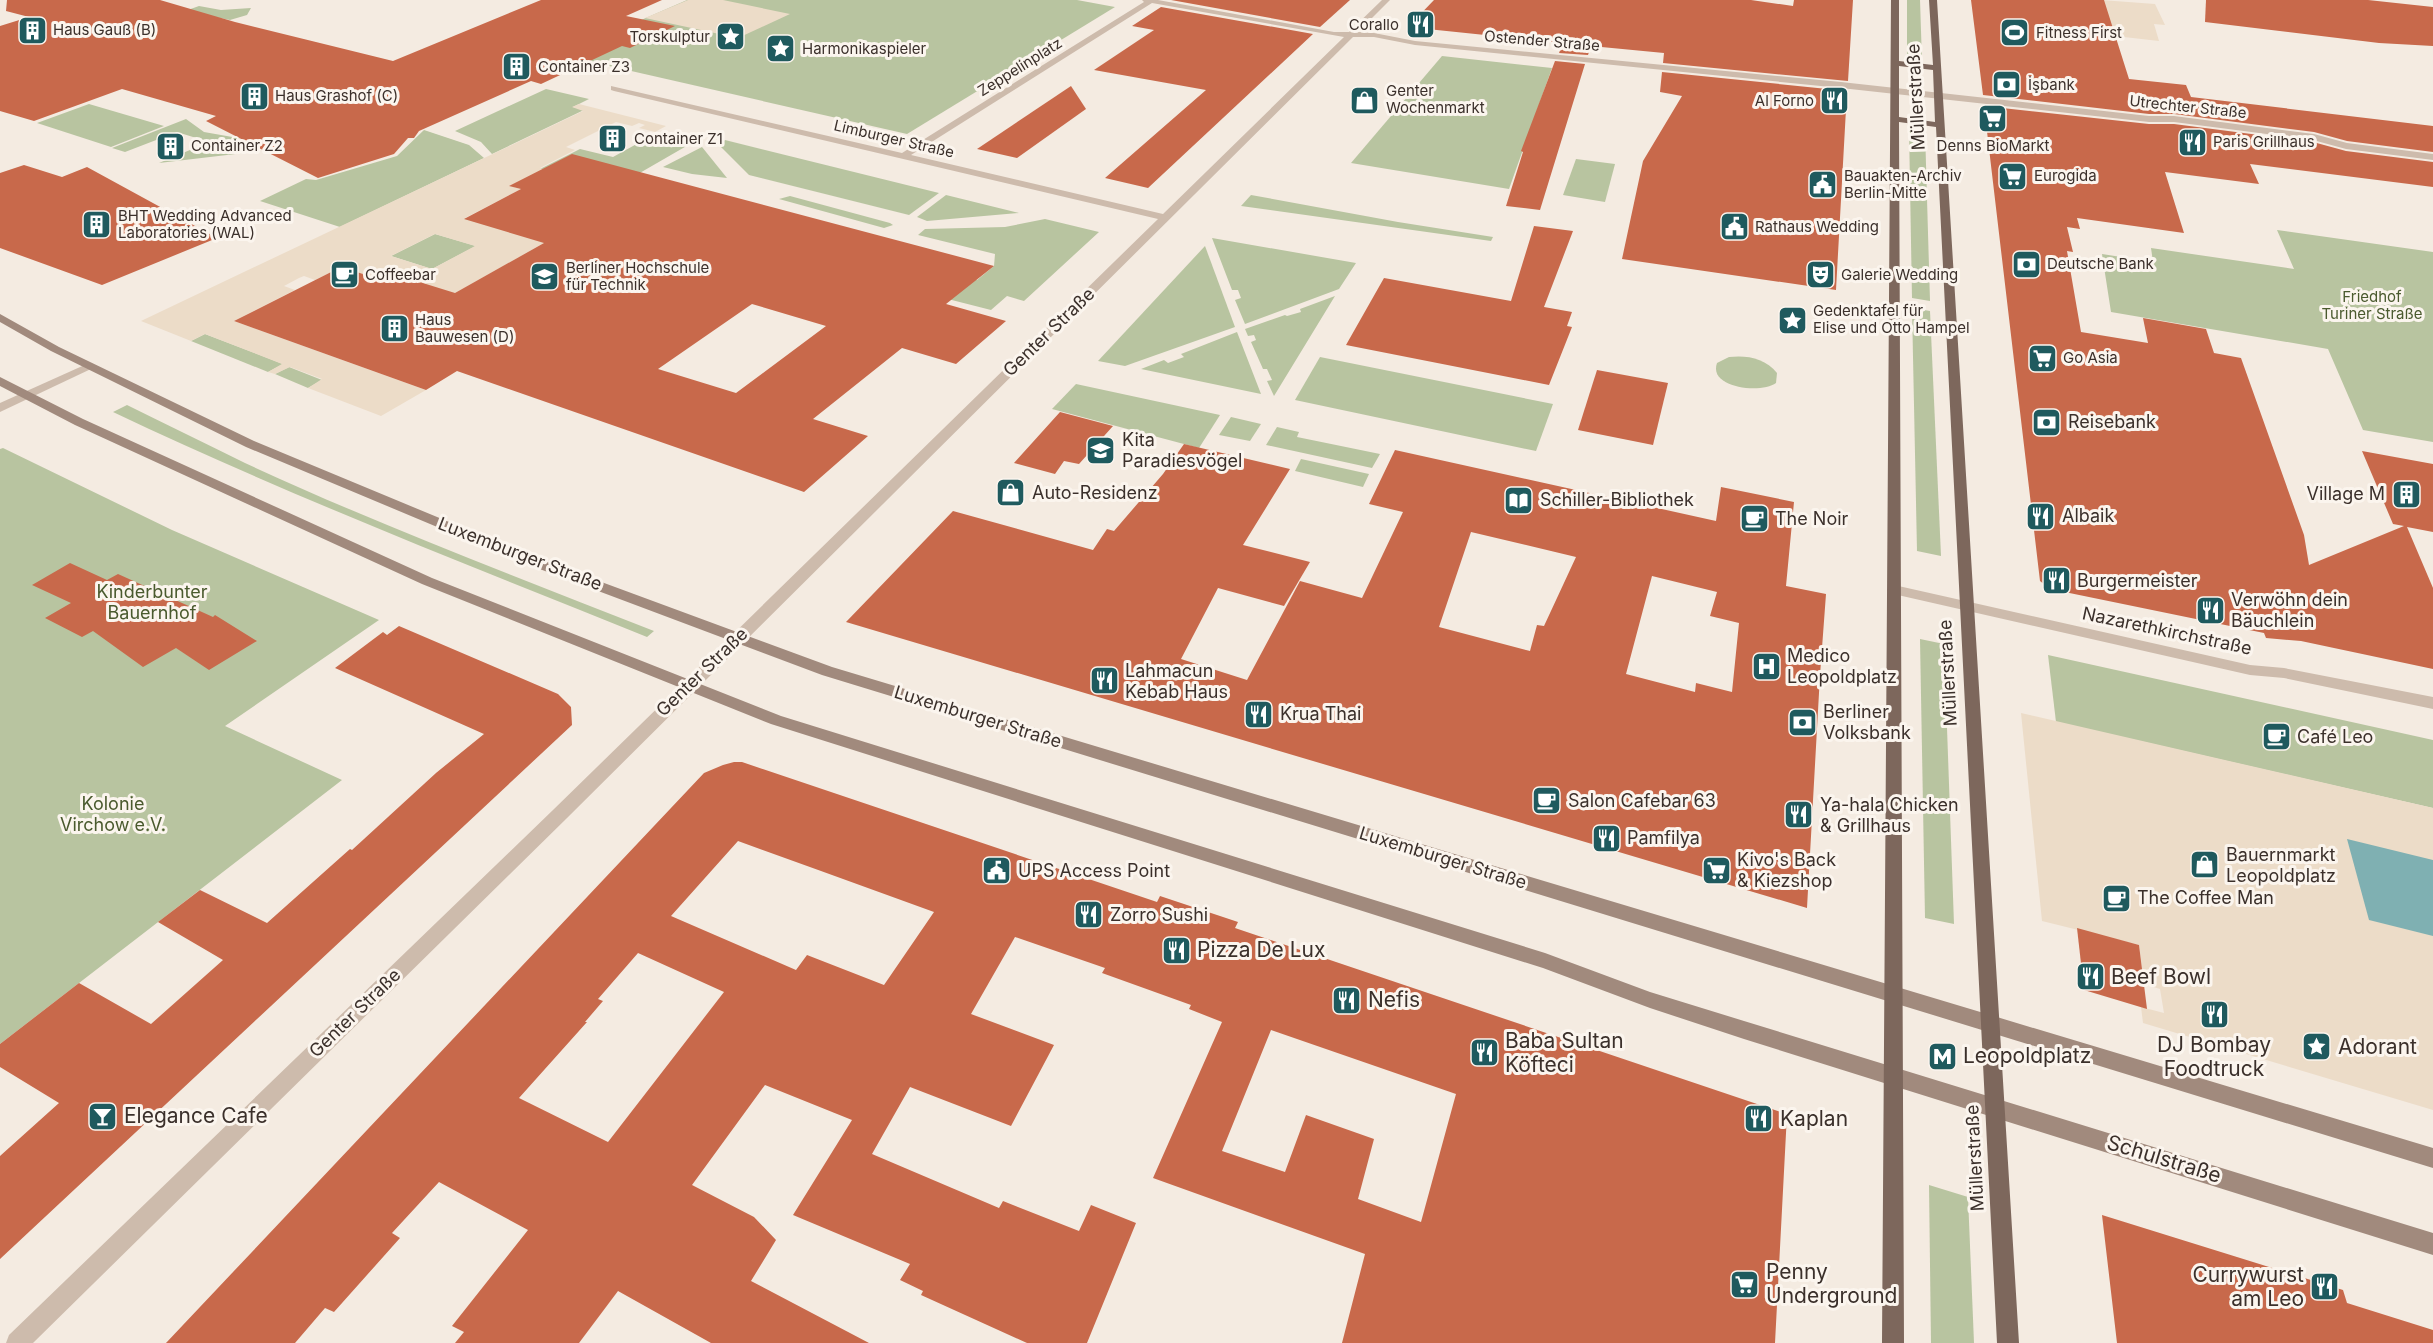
<svg xmlns="http://www.w3.org/2000/svg" width="2433" height="1343" font-family="Inter,sans-serif">
<style>
.green{fill:#b8c4a0}
.plaza{fill:#ecdcc8;fill-rule:evenodd}
.water{fill:#7fb0b2}
.building{fill:#c8694b;fill-rule:evenodd}
.lines{fill:none;stroke-linecap:round;stroke-linejoin:round}
.street{fill:#cdbbac;fill-rule:evenodd}
.secondary{fill:#a18a7d;fill-rule:evenodd}
.primary{fill:#7d675c;fill-rule:evenodd}
.labels{text-anchor:middle;stroke-width:6;stroke-linejoin:round;paint-order:stroke}
.far-poi-label{font-size:15px;fill:#3b302b;stroke:#fbf5ee;text-anchor:start}
.far-street-label{font-size:15px;fill:#3b302b;stroke:#fbf5ee}
.far-park-label{font-size:15px;fill:#4a5a2e;stroke:#fbf5ee}
.street-label{font-size:18px;fill:#3b302b;stroke:#fbf5ee}
.poi-label{font-size:18px;fill:#3b302b;stroke:#fbf5ee;text-anchor:start}
.park-label{font-size:18px;fill:#4a5a2e;stroke:#fbf5ee}
.near-poi-label{font-size:21px;fill:#3b302b;stroke:#fbf5ee;text-anchor:start}
.near-street-label{font-size:21px;fill:#3b302b;stroke:#fbf5ee}
</style>
<rect width="100%" height="100%" fill="#f4ebe1"/>
<g class="green">
<polygon points="687,0 1077,0 1115,7 907,134 561,55"/>
<polygon points="1907,0 1920,0 1922,62 1913,61 1907,58"/>
<polygon points="199,6 221,10 251,8 247,15 230,20 185,11"/>
<polygon points="1442,56 1552,68 1509,189 1351,163"/>
<polygon points="546,89 589,99 573,107 584,110 492,154 481,142 455,131"/>
<polygon points="89,104 164,126 111,147 37,123"/>
<polygon points="186,119 204,132 238,138 255,147 244,153 159,163 209,142 177,132 125,152 112,148"/>
<polygon points="1912,126 1925,130 1930,301 1912,298 1909,128"/>
<polygon points="424,130 469,145 484,158 340,227 260,201 306,179 316,180 397,156"/>
<polygon points="653,135 690,144 612,189 540,169 580,149 613,157"/>
<polygon points="725,140 939,193 909,215 749,175 719,145"/>
<polygon points="702,147 727,178 692,174 663,167"/>
<polygon points="1576,159 1615,164 1605,202 1563,195"/>
<polygon points="946,195 1019,213 927,221 917,217"/>
<polygon points="1251,195 1398,222 1493,237 1491,241 1241,206"/>
<polygon points="790,196 890,223 893,225 884,228 779,199"/>
<polygon points="1045,219 1099,232 1024,301 1007,296 991,310 940,297 966,277 977,280 994,266 995,254 918,235 925,229 1005,227"/>
<polygon points="2277,230 2433,252 2433,442 2363,430 2328,349 2111,312 2102,254 2153,262 2151,248 2294,269"/>
<polygon points="435,234 476,246 432,269 391,256"/>
<polygon points="1212,238 1356,263 1339,289 1245,324 1235,300 1241,298 1238,290 1232,290"/>
<polygon points="1205,246 1235,327 1125,366 1098,361"/>
<polygon points="1335,296 1274,396 1267,381 1272,380 1267,369 1263,369 1251,342 1256,340 1254,335 1248,336 1245,329 1285,315 1287,316 1301,312 1300,309"/>
<polygon points="1912,308 1930,311 1941,556 1917,551"/>
<polygon points="1237,332 1261,394 1141,369 1164,360 1168,363 1184,357 1181,354"/>
<polygon points="205,334 283,364 268,372 191,341"/>
<polygon points="1320,357 1553,404 1536,451 1295,400"/>
<path d="M1729,357C1747,355 1765,358 1777,373L1776,383C1761,394 1708,388 1717,363Z"/>
<polygon points="289,367 322,380 308,388 275,374"/>
<polygon points="1076,384 1220,415 1199,448 1052,409"/>
<path d="M127,405C166,424 206,444 245,463C379,525 517,577 654,631L647,637C468,565 288,495 113,412Z"/>
<polygon points="1231,417 1261,424 1250,441 1219,435"/>
<polygon points="1277,427 1299,432 1297,437 1380,454 1372,468 1266,445"/>
<polygon points="3,448 172,530 379,620 225,726 342,780 0,1044 0,449"/>
<polygon points="1301,459 1369,474 1363,487 1295,471"/>
<polygon points="1920,639 1944,644 1954,924 1925,918"/>
<polygon points="2048,655 2433,740 2433,808 2056,722"/>
<polygon points="1929,1185 1968,1197 1974,1343 1931,1343"/>
</g>
<g class="plaza">
<polygon points="688,0 723,0 790,14 738,38 645,18"/>
<polygon points="2101,0 2155,4 2165,25 2154,24 2159,41 2115,36"/>
<path d="M579,104L666,126L655,132L639,128L645,125L639,123L632,126L616,122L566,147L575,150L540,168L553,173L510,186L521,189L465,218L551,239L443,300L341,267L315,280L304,276L299,278L284,286L295,290L234,321L426,390L381,416L308,388L322,379L290,367L275,374L268,372L282,364L205,334L191,341L141,321L583,111L572,107ZM435,234L475,246L432,269L391,256Z"/>
<polygon points="2021,713 2433,808 2433,1110 2143,1023 2141,1007 2164,1013 2160,989 2144,984 2139,945 2042,921"/>
</g>
<polygon class="water" points="2347,839 2433,860 2433,936 2369,920"/>
<g class="building">
<polygon points="7,0 160,0 235,22 393,61 541,0 662,0 626,16 675,26 630,48 622,46 541,84 531,81 419,131 414,138 408,138 394,154 318,178 206,121 216,116 122,89 34,121 0,111 0,26 29,17 6,11"/>
<polygon points="1171,0 1350,0 1320,27"/>
<polygon points="1434,0 1751,0 1793,6 1794,0 1853,0 1848,81 1663,63 1664,53 1591,46 1588,55 1559,53 1563,43 1408,27"/>
<polygon points="1971,0 2104,0 2129,79 2186,85 2191,97 2433,126 2433,152 2347,141 2314,132 2174,114 2149,114 1983,95"/>
<polygon points="2206,0 2368,0 2433,7 2433,46 2379,43 2205,22"/>
<polygon points="1161,7 1313,34 1148,188 1105,178 1206,90 1094,70 1154,30 1132,26"/>
<polygon points="1555,61 1585,64 1540,210 1506,206 1523,152 1521,151"/>
<polygon points="1662,72 1847,91 1836,290 1622,259 1643,161 1682,96 1660,92"/>
<polygon points="1071,86 1086,109 1017,158 977,149"/>
<polygon points="1984,106 2149,124 2174,124 2313,142 2346,151 2433,162 2433,187 2250,164 2259,184 2165,172 2184,233 2077,218 2080,229 2067,227 2073,252 2067,251 2081,332 2148,343 2143,318 2206,329 2214,353 2241,358 2304,535 2309,565 2404,526 2393,524 2362,451 2433,464 2433,532 2407,527 2433,588 2433,669 2301,641 2266,638 2264,633 2050,589 2040,581"/>
<path d="M572,154L994,266L946,304L1006,321L956,364L902,348L813,419L868,436L804,492L457,371L426,390L234,321L341,267L385,281L397,275L455,293L544,243L464,219L521,189L509,186ZM752,304L826,326L736,393L658,369Z"/>
<polygon points="24,165 62,177 87,167 217,238 102,285 0,248 0,173"/>
<polygon points="1534,226 1573,231 1544,307 1572,312 1567,326 1572,327 1549,385 1346,345 1384,278 1511,301"/>
<polygon points="1597,370 1668,383 1653,445 1578,430"/>
<polygon points="1060,412 1113,426 1079,464 1064,461 1055,474 1014,463"/>
<path d="M1184,444L1290,469L1243,545L1310,562L1284,606L1218,588L1181,659L1247,680L1300,581L1362,598L1403,512L1369,504L1395,450L1716,521L1721,487L1794,502L1786,586L1826,594L1820,675L1807,908L846,622L953,511L1093,550L1107,529L1114,531L1163,474ZM1471,532L1576,557L1544,626L1537,625L1530,651L1439,627ZM1652,576L1717,592L1710,616L1739,623L1732,692L1696,683L1695,692L1626,674Z"/>
<polygon points="70,563 107,580 118,574 213,617 215,615 257,641 209,670 176,648 143,667 93,631 82,637 45,618 71,603 32,585"/>
<polygon points="399,626 558,694 571,707 572,725 0,1259 0,1156 59,1103 0,1067 0,1044 79,983 151,1024 223,960 158,922 200,890 267,923 350,849 352,850 436,773 484,734 335,668 383,632 387,635"/>
<path d="M734,762H742L1157,902L1160,896L1238,922L1235,928L1787,1114L1775,1343H1342L1365,1254L1153,1178L1222,1022L1189,1009L1191,1005L1102,973L1105,968L1015,937L971,1014L1054,1045L1011,1126L910,1087L872,1154L999,1208L1003,1201L1079,1231L1091,1205L1136,1223L1087,1343H1027L921,1295L923,1291L900,1280L910,1264L793,1215L852,1120L765,1085L692,1185L754,1217L776,1240L751,1281L869,1343H711L618,1291L579,1343H455L464,1332L452,1326L528,1230L439,1182L392,1233L400,1238L334,1312L325,1308L295,1343H166L704,773L723,765ZM738,841L821,871L934,912L884,985L807,955L796,970L671,916ZM638,953L724,992L608,1142L519,1098L587,1022H585L603,1001L598,999ZM1271,1030L1456,1094L1421,1222L1358,1199L1374,1139L1306,1115L1285,1172L1222,1151Z"/>
<polygon points="2077,928 2139,945 2147,1009 2084,990"/>
<polygon points="2102,1215 2343,1290 2347,1303 2433,1330 2433,1343 2117,1343"/>
</g>
<g class="lines">
<g class="street">
<path d="M1142,0H1158L1334,32H1349L1382,0H1390L1358,32L1374,33L1415,41L1841,82L2149,116H2174L2314,134L2347,143L2433,154V160L2346,149L2313,140L2174,122H2149L1841,88L1415,45L1374,37H1353L565,820L33,1343H6L9,1335L553,810L1158,219L614,91L611,90V86L902,153L1144,2ZM1152,3L1344,37L1163,214L911,155Z"/>
<polygon points="89,363 93,364 93,368 0,412 0,403"/>
<polygon points="1894,585 2250,665 2284,668 2433,697 2433,709 2284,678 2250,675 1889,593 1887,590 1889,587"/>
</g>
<g class="secondary">
<polygon points="0,314 59,347 254,441 531,556 832,667 2433,1148 2433,1168 822,675 521,562 246,447 51,351 0,322"/>
<polygon points="0,377 83,419 432,578 781,716 1545,953 1650,992 1744,1021 2433,1233 2433,1255 1744,1039 1650,1008 1543,968 771,724 422,584 75,425 0,386"/>
</g>
<path class="primary" d="M1891,0H1899V61L1933,65L1929,0H1937L2019,1343H1997L1936,127L1899,122L1904,1343H1882ZM1899,66L1933,70L1935,122L1899,117Z"/>
</g>
<defs>
<symbol id="restaurant-square" viewBox="-11 -11 22 22"><rect x="-9" y="-9" width="18" height="18" rx="4" fill="#1f5a5e" stroke="#fbf5ee"/><path d="M-5-6h1v4h1v-4h1v4h1v-4h1v5L-1.5 .5V6h-2V.5L-5-1ZM5-6V6H3V1.5H1.5Q1.5-4 5-6Z" fill="#fff"/></symbol>
<symbol id="building-square" viewBox="-11 -11 22 22"><rect x="-9" y="-9" width="18" height="18" rx="4" fill="#1f5a5e" stroke="#fbf5ee"/><path d="M-4-6H4V6H1V3H-1V6H-4ZM-2.5-4.3h1.7v1.8h-1.7ZM.8-4.3h1.7v1.8H.8ZM-2.5-1h1.7V.8h-1.7ZM.8-1h1.7V.8H.8Z" fill="#fff"/></symbol>
<symbol id="stadium-square" viewBox="-11 -11 22 22"><rect x="-9" y="-9" width="18" height="18" rx="4" fill="#1f5a5e" stroke="#fbf5ee"/><path d="M0-5a6.5 5 0 1 0 0 10a6.5 5 0 1 0 0-10ZM-3.5-1.8h7v3.6h-7Z" fill="#fff"/></symbol>
<symbol id="sight-square" viewBox="-11 -11 22 22"><rect x="-9" y="-9" width="18" height="18" rx="4" fill="#1f5a5e" stroke="#fbf5ee"/><path d="M0-6L1.8-2.2L6-1.7L2.9 1.2L3.7 5.4L0 3.3L-3.7 5.4L-2.9 1.2L-6-1.7L-1.8-2.2Z" fill="#fff"/></symbol>
<symbol id="bank-square" viewBox="-11 -11 22 22"><rect x="-9" y="-9" width="18" height="18" rx="4" fill="#1f5a5e" stroke="#fbf5ee"/><path d="M-6-4H6V4H-6ZM0-2.3a2.3 2.3 0 1 0 0 4.6a2.3 2.3 0 1 0 0-4.6Z" fill="#fff"/></symbol>
<symbol id="shop-square" viewBox="-11 -11 22 22"><rect x="-9" y="-9" width="18" height="18" rx="4" fill="#1f5a5e" stroke="#fbf5ee"/><path d="M-5-2.5h2.3a2.7 3.5 0 0 1 5.4 0H5L5.5 6h-11ZM-1.5-2.5h3a1.5 2.3 0 0 0-3 0Z" fill="#fff"/></symbol>
<symbol id="supermarket-square" viewBox="-11 -11 22 22"><rect x="-9" y="-9" width="18" height="18" rx="4" fill="#1f5a5e" stroke="#fbf5ee"/><path d="M-6-5.5h2.5l.6 2H6L4.5 2H-2.5L-4.4-4H-6ZM-1.5 3.2a1.3 1.3 0 1 0 .1 0ZM3 3.2a1.3 1.3 0 1 0 .1 0Z" fill="#fff"/></symbol>
<symbol id="civic-square" viewBox="-11 -11 22 22"><rect x="-9" y="-9" width="18" height="18" rx="4" fill="#1f5a5e" stroke="#fbf5ee"/><path d="M-.6-6.5H3V-4.5H.6V-3L4-1V1h2V6H-6V1h2V-1L-.6-3ZM-1.2 2.5V6h2.4V2.5Z" fill="#fff"/></symbol>
<symbol id="cafe-square" viewBox="-11 -11 22 22"><rect x="-9" y="-9" width="18" height="18" rx="4" fill="#1f5a5e" stroke="#fbf5ee"/><path d="M-5.5-4.5H6V0H3Q3 3.5 0 3.5H-2.5Q-5.5 3.5-5.5 0ZM3-3.2v2h1.7v-2ZM-6 4.5H4V6H-6Z" fill="#fff"/></symbol>
<symbol id="theatre-square" viewBox="-11 -11 22 22"><rect x="-9" y="-9" width="18" height="18" rx="4" fill="#1f5a5e" stroke="#fbf5ee"/><path d="M-5-5.5Q0-4 5-5.5V0Q5 5 0 6Q-5 5-5 0ZM-3.3-2.5H-1v1.5H-3.3ZM1-2.5H3.3v1.5H1ZM-2.8 1Q0 5.5 2.8 1Z" fill="#fff"/></symbol>
<symbol id="university-square" viewBox="-11 -11 22 22"><rect x="-9" y="-9" width="18" height="18" rx="4" fill="#1f5a5e" stroke="#fbf5ee"/><path d="M0-5L7-2L0 1L-7-2ZM-4 1L0 2.5L4 1V4Q0 6-4 4Z" fill="#fff"/></symbol>
<symbol id="school-square" viewBox="-11 -11 22 22"><rect x="-9" y="-9" width="18" height="18" rx="4" fill="#1f5a5e" stroke="#fbf5ee"/><path d="M0-5L7-2L0 1L-7-2ZM-4 1L0 2.5L4 1V4Q0 6-4 4Z" fill="#fff"/></symbol>
<symbol id="library-square" viewBox="-11 -11 22 22"><rect x="-9" y="-9" width="18" height="18" rx="4" fill="#1f5a5e" stroke="#fbf5ee"/><path d="M-6-4Q-3-5.5-.7-3.5V5Q-3 3-6 4ZM6-4Q3-5.5 .7-3.5V5Q3 3 6 4Z" fill="#fff"/></symbol>
<symbol id="hospital-square" viewBox="-11 -11 22 22"><rect x="-9" y="-9" width="18" height="18" rx="4" fill="#1f5a5e" stroke="#fbf5ee"/><path d="M-5-5h3v3.5h4V-5h3V5h-3V1.5h-4V5h-3Z" fill="#fff"/></symbol>
<symbol id="metro-square" viewBox="-11 -11 22 22"><rect x="-9" y="-9" width="18" height="18" rx="4" fill="#1f5a5e" stroke="#fbf5ee"/><path d="M-5.5 5V-5H-3L0 0L3-5H5.5V5H3V-.5L0 4L-3-.5V5Z" fill="#fff"/></symbol>
<symbol id="bar-square" viewBox="-11 -11 22 22"><rect x="-9" y="-9" width="18" height="18" rx="4" fill="#1f5a5e" stroke="#fbf5ee"/><path d="M-6-5H6L.8 .8V4.5H3.5V6h-7V4.5H-.8V.8Z" fill="#fff"/></symbol>
</defs>
<g fill-rule="evenodd">
<use href="#restaurant-square" x="1404" y="8" width="33" height="33"/>
<use href="#building-square" x="16" y="14" width="33" height="33"/>
<use href="#stadium-square" x="1998" y="16" width="33" height="33"/>
<use href="#sight-square" x="714" y="20" width="33" height="33"/>
<use href="#sight-square" x="764" y="32" width="33" height="33"/>
<use href="#building-square" x="500" y="50" width="33" height="33"/>
<use href="#bank-square" x="1990" y="68" width="33" height="33"/>
<use href="#building-square" x="238" y="80" width="33" height="33"/>
<use href="#shop-square" x="1348" y="84" width="33" height="33"/>
<use href="#restaurant-square" x="1818" y="84" width="33" height="33"/>
<use href="#supermarket-square" x="1976" y="102" width="33" height="33"/>
<use href="#building-square" x="596" y="122" width="33" height="33"/>
<use href="#restaurant-square" x="2176" y="126" width="33" height="33"/>
<use href="#building-square" x="154" y="130" width="33" height="33"/>
<use href="#supermarket-square" x="1996" y="160" width="33" height="33"/>
<use href="#civic-square" x="1806" y="168" width="33" height="33"/>
<use href="#building-square" x="80" y="208" width="33" height="33"/>
<use href="#civic-square" x="1718" y="210" width="33" height="33"/>
<use href="#bank-square" x="2010" y="248" width="33" height="33"/>
<use href="#cafe-square" x="328" y="258" width="33" height="33"/>
<use href="#theatre-square" x="1804" y="258" width="33" height="33"/>
<use href="#university-square" x="528" y="260" width="33" height="33"/>
<use href="#sight-square" x="1776" y="304" width="33" height="33"/>
<use href="#building-square" x="378" y="312" width="33" height="33"/>
<use href="#supermarket-square" x="2026" y="342" width="33" height="33"/>
<use href="#bank-square" x="2030" y="406" width="33" height="33"/>
<use href="#school-square" x="1084" y="434" width="33" height="33"/>
<use href="#shop-square" x="994" y="476" width="33" height="33"/>
<use href="#building-square" x="2390" y="478" width="33" height="33"/>
<use href="#library-square" x="1502" y="484" width="33" height="33"/>
<use href="#restaurant-square" x="2024" y="500" width="33" height="33"/>
<use href="#cafe-square" x="1738" y="502" width="33" height="33"/>
<use href="#restaurant-square" x="2040" y="564" width="33" height="33"/>
<use href="#restaurant-square" x="2194" y="594" width="33" height="33"/>
<use href="#hospital-square" x="1750" y="650" width="33" height="33"/>
<use href="#restaurant-square" x="1088" y="664" width="33" height="33"/>
<use href="#restaurant-square" x="1242" y="698" width="33" height="33"/>
<use href="#bank-square" x="1786" y="706" width="33" height="33"/>
<use href="#cafe-square" x="2260" y="720" width="33" height="33"/>
<use href="#cafe-square" x="1530" y="784" width="33" height="33"/>
<use href="#restaurant-square" x="1782" y="798" width="33" height="33"/>
<use href="#restaurant-square" x="1590" y="822" width="33" height="33"/>
<use href="#shop-square" x="2188" y="848" width="33" height="33"/>
<use href="#supermarket-square" x="1700" y="854" width="33" height="33"/>
<use href="#civic-square" x="980" y="854" width="33" height="33"/>
<use href="#cafe-square" x="2100" y="882" width="33" height="33"/>
<use href="#restaurant-square" x="1072" y="898" width="33" height="33"/>
<use href="#restaurant-square" x="1160" y="934" width="33" height="33"/>
<use href="#restaurant-square" x="2074" y="960" width="33" height="33"/>
<use href="#restaurant-square" x="1330" y="984" width="33" height="33"/>
<use href="#restaurant-square" x="2198" y="998" width="33" height="33"/>
<use href="#sight-square" x="2300" y="1030" width="33" height="33"/>
<use href="#restaurant-square" x="1468" y="1036" width="33" height="33"/>
<use href="#metro-square" x="1926" y="1040" width="33" height="33"/>
<use href="#bar-square" x="86" y="1100" width="33" height="33"/>
<use href="#restaurant-square" x="1742" y="1102" width="33" height="33"/>
<use href="#supermarket-square" x="1728" y="1268" width="33" height="33"/>
<use href="#restaurant-square" x="2308" y="1270" width="33" height="33"/>
</g>
<g class="labels">
<g class="far-poi-label">
<text x="1399" y="30" text-anchor="end">Corallo</text>
<text x="53" y="35">Haus Gauß (B)</text>
<text x="2036" y="38">Fitness First</text>
<text x="710" y="42" text-anchor="end">Torskulptur</text>
<text x="802" y="54">Harmonikaspieler</text>
<text x="538" y="72">Container Z3</text>
<text x="2028" y="90">İşbank</text>
<text x="1386" y="96">Genter<tspan x="1386" dy="17">Wochenmarkt</tspan></text>
<text x="275" y="101">Haus Grashof (C)</text>
<text x="1814" y="106" text-anchor="end">Al Forno</text>
<text x="634" y="144">Container Z1</text>
<text x="2213" y="147">Paris Grillhaus</text>
<text x="191" y="151">Container Z2</text>
<text x="1993" y="151" text-anchor="middle">Denns BioMarkt</text>
<text x="1844" y="181">Bauakten-Archiv<tspan x="1844" dy="17">Berlin-Mitte</tspan></text>
<text x="2034" y="181">Eurogida</text>
<text x="118" y="221">BHT Wedding Advanced<tspan x="118" dy="17">Laboratories (WAL)</tspan></text>
<text x="1755" y="232">Rathaus Wedding</text>
<text x="2047" y="269">Deutsche Bank</text>
<text x="566" y="273">Berliner Hochschule<tspan x="566" dy="17">für Technik</tspan></text>
<text x="365" y="280">Coffeebar</text>
<text x="1841" y="280">Galerie Wedding</text>
<text x="1813" y="316">Gedenktafel für<tspan x="1813" dy="17">Elise und Otto Hampel</tspan></text>
<text x="415" y="325">Haus<tspan x="415" dy="17">Bauwesen (D)</tspan></text>
<text x="2063" y="363">Go Asia</text>
</g>
<g class="far-street-label">
<text transform="translate(1542 41) rotate(5)" y="5">Ostender Straße</text>
<text transform="translate(1020 67) rotate(-32)" y="5">Zeppelinplatz</text>
<text transform="translate(2188 107) rotate(6)" y="5">Utrechter Straße</text>
<text transform="translate(894 139) rotate(13)" y="5">Limburger Straße</text>
</g>
<g class="far-park-label">
<text x="2372" y="302">Friedhof<tspan x="2372" dy="17">Turiner Straße</tspan></text>
</g>
<g class="street-label">
<text transform="translate(1916 97) rotate(-93)" y="6">Müllerstraße</text>
<text transform="translate(1049 332) rotate(-44)" y="6">Genter Straße</text>
<text transform="translate(520 554) rotate(21)" y="6">Luxemburger Straße</text>
<text transform="translate(2167 631) rotate(12)" y="6">Nazarethkirchstraße</text>
<text transform="translate(702 672) rotate(-44)" y="6">Genter Straße</text>
<text transform="translate(1948 673) rotate(-93)" y="6">Müllerstraße</text>
<text transform="translate(978 717) rotate(17)" y="6">Luxemburger Straße</text>
<text transform="translate(1443 858) rotate(17)" y="6">Luxemburger Straße</text>
<text transform="translate(355 1013) rotate(-44)" y="6">Genter Straße</text>
<text transform="translate(1975 1158) rotate(-93)" y="6">Müllerstraße</text>
</g>
<g class="poi-label">
<text x="2068" y="428">Reisebank</text>
<text x="1122" y="446">Kita<tspan x="1122" dy="21">Paradiesvögel</tspan></text>
<text x="1032" y="499">Auto-Residenz</text>
<text x="2385" y="500" text-anchor="end">Village M</text>
<text x="1540" y="506">Schiller-Bibliothek</text>
<text x="2062" y="522">Albaik</text>
<text x="1775" y="525">The Noir</text>
<text x="2077" y="587">Burgermeister</text>
<text x="2231" y="606">Verwöhn dein<tspan x="2231" dy="21">Bäuchlein</tspan></text>
<text x="1787" y="662">Medico<tspan x="1787" dy="21">Leopoldplatz</tspan></text>
<text x="1125" y="677">Lahmacun<tspan x="1125" dy="21">Kebab Haus</tspan></text>
<text x="1823" y="718">Berliner<tspan x="1823" dy="21">Volksbank</tspan></text>
<text x="1280" y="720">Krua Thai</text>
<text x="2297" y="743">Café Leo</text>
<text x="1568" y="807">Salon Cafebar 63</text>
<text x="1820" y="811">Ya-hala Chicken<tspan x="1820" dy="21">&amp; Grillhaus</tspan></text>
<text x="1627" y="844">Pamfilya</text>
<text x="2226" y="861">Bauernmarkt<tspan x="2226" dy="21">Leopoldplatz</tspan></text>
<text x="1737" y="866">Kivo's Back<tspan x="1737" dy="21">&amp; Kiezshop</tspan></text>
<text x="1018" y="877">UPS Access Point</text>
<text x="2137" y="904">The Coffee Man</text>
<text x="1110" y="921">Zorro Sushi</text>
</g>
<g class="park-label">
<text x="152" y="598">Kinderbunter<tspan x="152" dy="21">Bauernhof</tspan></text>
<text x="113" y="810">Kolonie<tspan x="113" dy="21">Virchow e.V.</tspan></text>
</g>
<g class="near-poi-label">
<text x="1197" y="957">Pizza De Lux</text>
<text x="2111" y="984">Beef Bowl</text>
<text x="1368" y="1007">Nefis</text>
<text x="1505" y="1048">Baba Sultan<tspan x="1505" dy="24">Köfteci</tspan></text>
<text x="2214" y="1052" text-anchor="middle">DJ Bombay<tspan x="2214" dy="24">Foodtruck</tspan></text>
<text x="2338" y="1054">Adorant</text>
<text x="1963" y="1063">Leopoldplatz</text>
<text x="124" y="1123">Elegance Cafe</text>
<text x="1780" y="1126">Kaplan</text>
<text x="1766" y="1279">Penny<tspan x="1766" dy="24">Underground</tspan></text>
<text x="2304" y="1282" text-anchor="end">Currywurst<tspan x="2304" dy="24">am Leo</tspan></text>
</g>
<g class="near-street-label">
<text transform="translate(2164 1159) rotate(17)" y="7">Schulstraße</text>
</g>
</g>
</svg>
